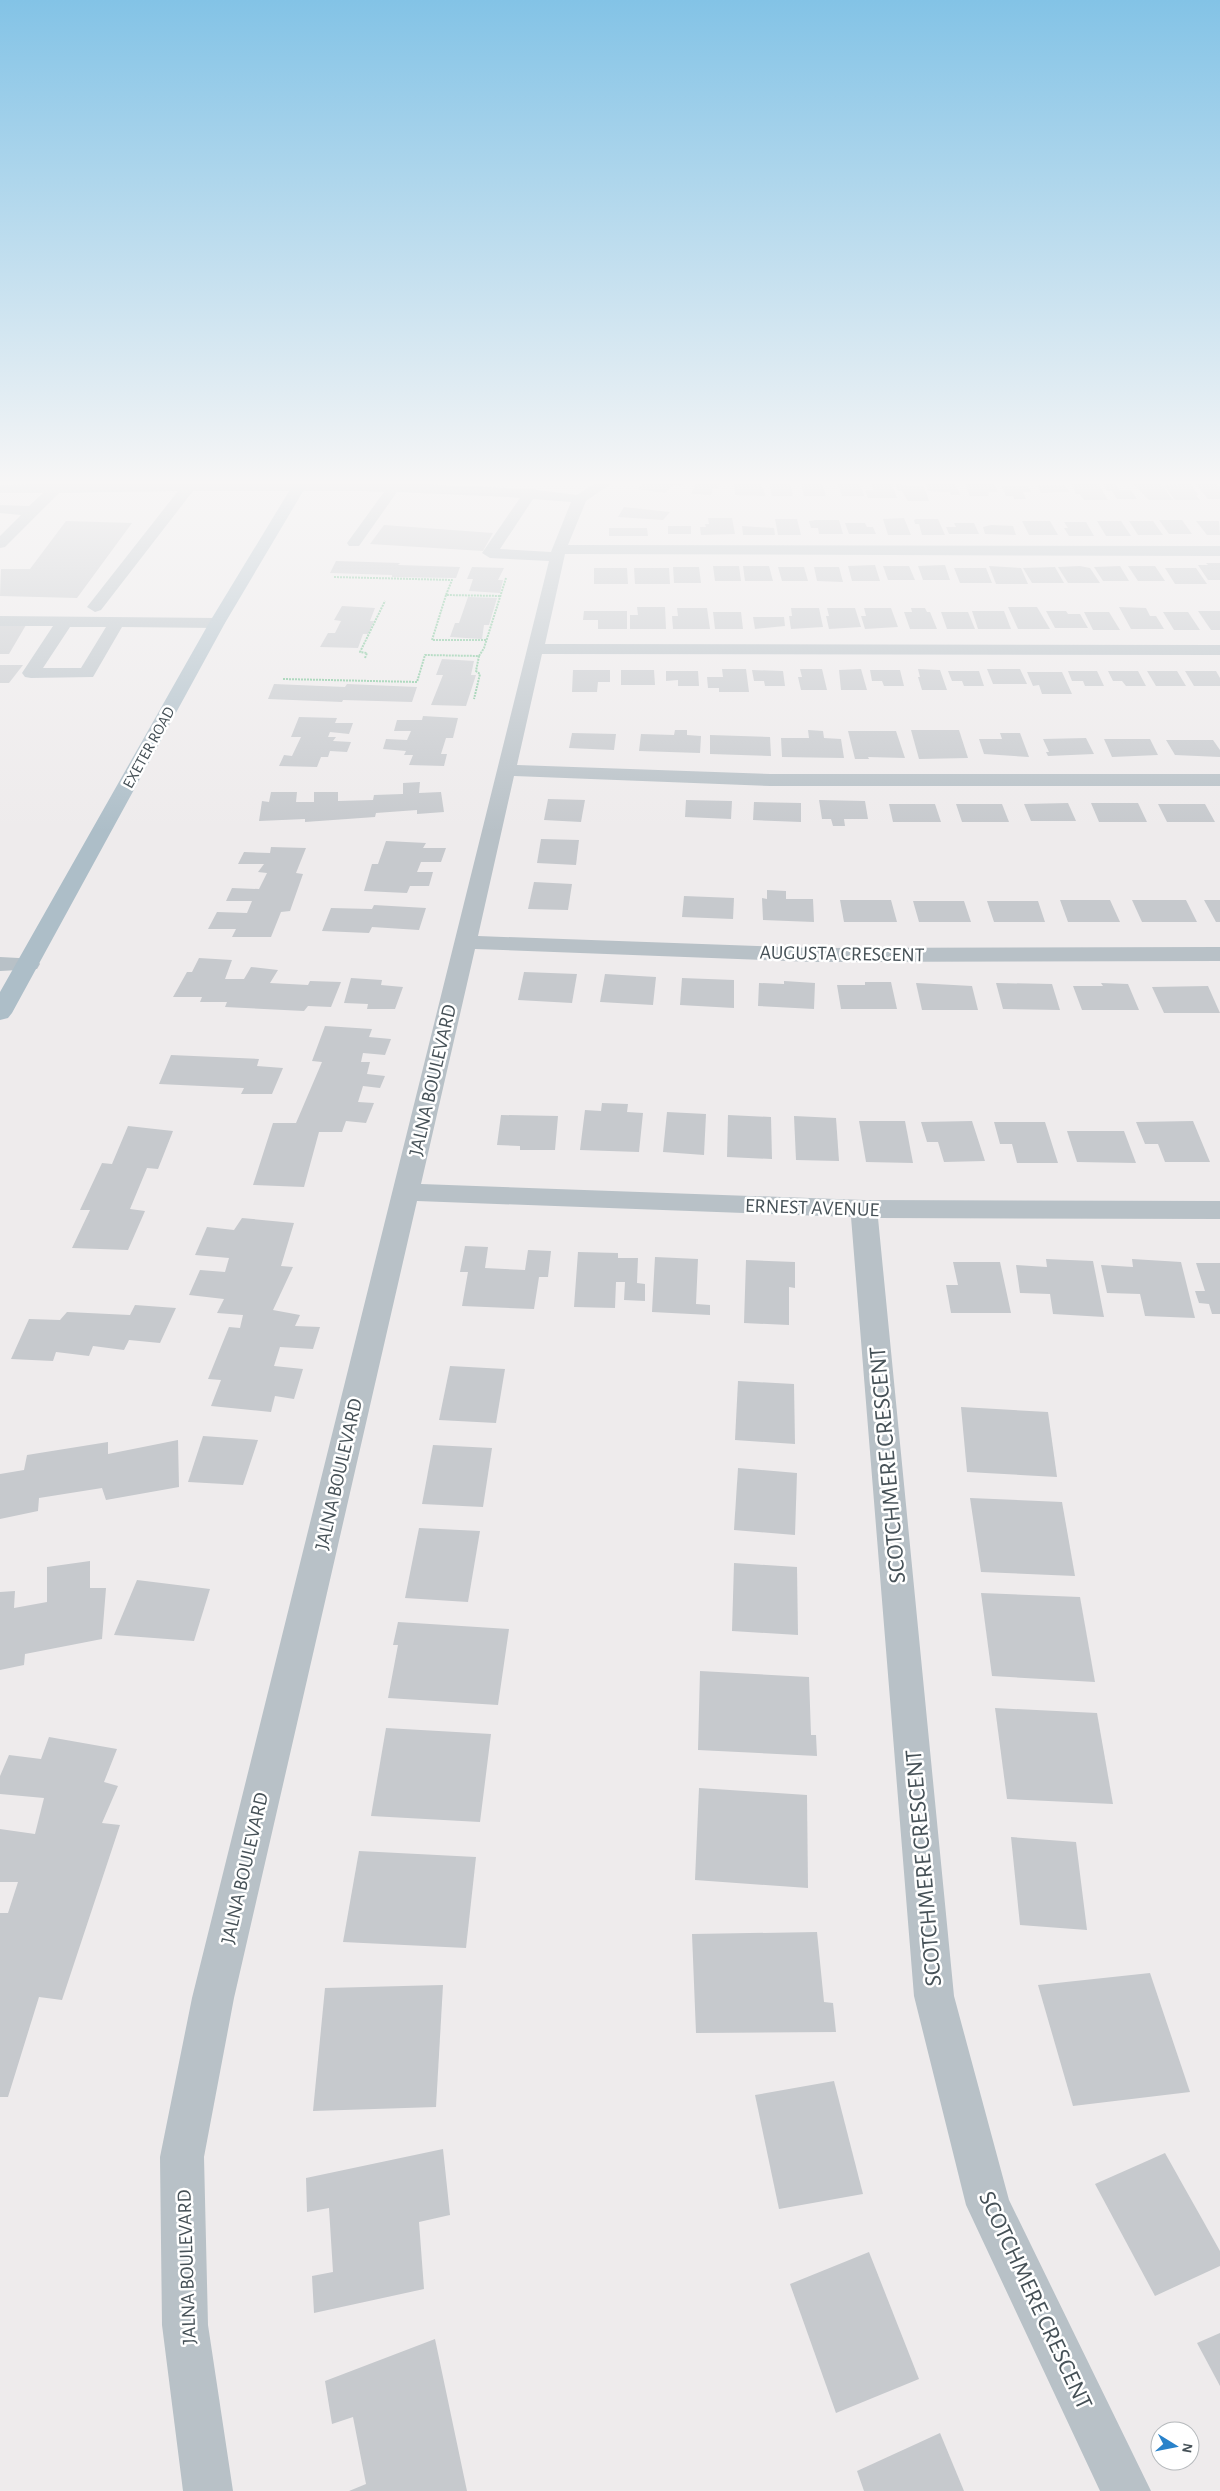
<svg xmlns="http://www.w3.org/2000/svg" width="1220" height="2491" font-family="'Alegreya Sans',sans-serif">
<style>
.building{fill:#c6c9cd}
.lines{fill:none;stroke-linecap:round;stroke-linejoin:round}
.path{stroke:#78c395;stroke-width:2;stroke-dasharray:2 1;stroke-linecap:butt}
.minor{fill:#b8c1c7;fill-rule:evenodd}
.major{fill:#adbec8;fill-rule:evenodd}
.labels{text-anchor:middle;stroke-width:5;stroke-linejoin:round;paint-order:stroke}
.far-street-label{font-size:16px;fill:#465157;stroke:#fff}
.street-label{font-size:20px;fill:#465157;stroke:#fff}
.near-street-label{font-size:24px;fill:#465157;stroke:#fff}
</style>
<rect width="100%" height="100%" fill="#eeebec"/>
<g class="building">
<polygon points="644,483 684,483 680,486 674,485 665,493 637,489"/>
<polygon points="696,483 720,483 717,489 713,488 711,495 691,494"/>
<polygon points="769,483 790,483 793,496 772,496"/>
<polygon points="871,483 892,483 897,498 868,498 865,490 873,490"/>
<polygon points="926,483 956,484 960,495 951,495 950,492 928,491"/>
<polygon points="734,484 761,484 766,496 735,495"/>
<polygon points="801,484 822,484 826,496 804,496"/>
<polygon points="838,484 860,484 864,496 842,496"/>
<polygon points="895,484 924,487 929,501 908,501 902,491 898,491"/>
<polygon points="965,484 994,484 998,492 988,492 989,496 970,496"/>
<polygon points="1071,484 1098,484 1108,500 1084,500 1080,494 1076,494"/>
<polygon points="1103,484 1115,484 1119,490 1131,490 1137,499 1117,499 1112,491 1107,491"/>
<polygon points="1133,484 1161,484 1173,500 1149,500"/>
<polygon points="1190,484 1199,495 1196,495 1200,500 1175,500 1163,485"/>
<polygon points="1196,484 1217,484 1220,488 1220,499 1208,499"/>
<polygon points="1001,485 1028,486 1031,492 1023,492 1026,499 1014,499 1013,496 1006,496"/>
<polygon points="1037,485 1065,485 1069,492 1041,493"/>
<polygon points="624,507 670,512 663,520 618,517"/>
<polygon points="708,518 732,518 735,534 701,535 700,527 706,527 705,524 709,524"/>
<polygon points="904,518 911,535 888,535 883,519"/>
<polygon points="775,519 797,519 801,535 778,535"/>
<polygon points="916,519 938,519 945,535 922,535 919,524 915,524 914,520"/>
<polygon points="816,520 839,520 843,534 819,534 818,528 811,528 809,521"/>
<polygon points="1159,520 1182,520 1192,534 1169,534"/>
<polygon points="66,521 132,523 77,598 0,596 1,569 30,569"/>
<polygon points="1022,521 1050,521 1058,535 1029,535"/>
<polygon points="1097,521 1121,521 1131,536 1106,536"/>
<polygon points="1129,521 1153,521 1163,535 1138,535"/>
<polygon points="1196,521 1219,521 1220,535 1207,535"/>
<polygon points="1064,522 1086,522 1094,536 1069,536 1064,528 1068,528"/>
<polygon points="845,523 865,523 867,527 873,527 876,534 849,534"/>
<polygon points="954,523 974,523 979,534 949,534 946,527 956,527"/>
<polygon points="384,525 493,533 483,551 370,544"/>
<polygon points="991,525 1013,526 1016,535 985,534 983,527"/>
<rect x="668" y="526" width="23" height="8"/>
<polygon points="742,526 774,528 775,535 743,535"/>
<polygon points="609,528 647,528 648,536 609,536"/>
<polygon points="336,561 400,563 398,565 460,567 456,578 392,577 392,575 330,573"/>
<polygon points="1206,563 1220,563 1220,580 1208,580 1198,565 1208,565"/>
<polygon points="875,565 880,581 852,581 848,566"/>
<polygon points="945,565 950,580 923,580 918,566"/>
<polygon points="713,566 739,566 741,581 715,581"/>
<polygon points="743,566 769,566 773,581 745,581"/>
<polygon points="883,566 909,566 915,580 888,580"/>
<polygon points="989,566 1021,568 1028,584 996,584"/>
<polygon points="1080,566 1090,568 1100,583 1068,583 1058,567"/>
<polygon points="1120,566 1129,581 1103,581 1094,567"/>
<polygon points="1128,566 1155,566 1165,581 1138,581"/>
<polygon points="472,567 504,568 498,580 503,580 500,593 469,591 473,579 467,579"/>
<polygon points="673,567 699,567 701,583 674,583"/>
<polygon points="778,567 804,567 808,581 782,581"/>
<polygon points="814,567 839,567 843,582 817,581"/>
<polygon points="1055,567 1064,583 1032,583 1023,568"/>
<polygon points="594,568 627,568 628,584 594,584"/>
<polygon points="634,568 669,568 670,584 635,584"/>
<polygon points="954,568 986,568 992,583 960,583"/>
<polygon points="1165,568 1196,568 1207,584 1175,584"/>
<polygon points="468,597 497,598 489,625 484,625 482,639 450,637 455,623 459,623"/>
<polygon points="342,606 375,608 370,621 374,621 368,634 363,634 358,648 320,647 328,633 335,633 341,621 334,620"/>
<polygon points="637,607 665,607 666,629 630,629 630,615 638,615"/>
<polygon points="1008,607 1037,607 1050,629 1018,629"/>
<polygon points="1119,607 1146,608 1150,616 1156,616 1164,629 1131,629"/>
<polygon points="677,608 707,608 710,629 673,629 672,616 678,616"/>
<polygon points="791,608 819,608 823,627 791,629 789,616 792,616"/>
<polygon points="827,608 855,608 861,627 829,629 826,616 829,616"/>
<polygon points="864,608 891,608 898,627 865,629 861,616 866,616"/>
<polygon points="911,608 925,608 927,612 930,612 937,629 910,629 904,612 912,612"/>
<polygon points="584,611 627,611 627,629 598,629 598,620 583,620"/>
<polygon points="972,611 1004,611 1011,629 978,629"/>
<polygon points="1046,611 1066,611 1068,614 1080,614 1088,628 1055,628"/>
<polygon points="1198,611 1220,611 1220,630 1211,630"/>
<polygon points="713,612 741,612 743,629 715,629"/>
<polygon points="941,612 968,612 975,629 947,629"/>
<polygon points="1084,612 1109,612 1120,630 1093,630"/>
<polygon points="1163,612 1188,612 1200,630 1174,630"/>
<polygon points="753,617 784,617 785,626 755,629"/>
<polygon points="0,625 26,625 9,654 0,654"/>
<polygon points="442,659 474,661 471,675 476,675 466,706 431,705 443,675 436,675"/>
<polygon points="0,665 23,665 9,683 0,683"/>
<polygon points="722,669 746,669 749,692 719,692 719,688 708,688 707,677 723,677"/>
<polygon points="800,669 822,669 827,690 801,690 798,677 802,677"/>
<polygon points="861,669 867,690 841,690 839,670"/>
<polygon points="918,669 940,670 947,690 922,690 918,677 920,677"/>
<polygon points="987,669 1020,669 1027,684 993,684"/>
<polygon points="573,670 610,670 610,682 598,682 597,692 572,692"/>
<polygon points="621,670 654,670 655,685 621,685"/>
<polygon points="752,670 783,671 785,686 765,686 764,681 754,681"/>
<polygon points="870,670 900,670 904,686 884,686 882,681 872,681"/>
<polygon points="666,671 698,671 699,686 678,686 678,680 666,681"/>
<polygon points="948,671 979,671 984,686 964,686 962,681 952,681"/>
<polygon points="1068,671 1097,671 1104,686 1085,686 1083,681 1072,681"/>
<polygon points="1108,671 1138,671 1146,686 1126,686 1122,681 1113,681"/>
<polygon points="1147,671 1177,671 1186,686 1156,686"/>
<polygon points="1185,671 1216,671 1220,678 1220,686 1194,686"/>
<polygon points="1027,672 1062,672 1072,694 1042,694 1039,685 1033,686"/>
<polygon points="274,684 345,687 347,684 417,687 412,702 343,700 342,702 268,699"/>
<polygon points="423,716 458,718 453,738 446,738 441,754 447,754 444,766 409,765 413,755 404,755 406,751 383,749 386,739 407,740 411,731 394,731 397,720 422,720"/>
<polygon points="299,717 337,718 335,723 353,723 349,734 330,732 328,737 336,737 333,741 351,742 347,752 330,751 328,757 321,757 317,767 279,766 284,755 292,756 301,737 291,737"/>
<polygon points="675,730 687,730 687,735 701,736 700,753 639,751 641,734 674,735"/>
<polygon points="808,730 823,731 824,738 841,739 844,758 782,757 781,738 809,738"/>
<polygon points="911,730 959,730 968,758 919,759"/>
<polygon points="848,731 896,731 905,758 868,757 869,759 855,759"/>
<polygon points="572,733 616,734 614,750 569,748"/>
<polygon points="1000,733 1020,733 1029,757 984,754 979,739 1002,739"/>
<polygon points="710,735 770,737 771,756 710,754"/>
<polygon points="1086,738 1094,754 1048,756 1046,752 1049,752 1043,739"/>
<polygon points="1104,739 1150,739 1158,755 1112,757"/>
<polygon points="1166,740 1213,740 1220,750 1220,757 1175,755"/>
<polygon points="420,782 419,793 441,792 444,812 417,814 417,810 376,813 375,817 305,822 305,819 259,821 262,801 269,802 271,792 297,792 296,802 314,802 314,792 338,792 338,801 373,800 374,795 403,794 403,783"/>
<polygon points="548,799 585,800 581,822 544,820"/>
<polygon points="686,800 732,801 731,819 685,817"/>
<polygon points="819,800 865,801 868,819 844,819 845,826 833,826 831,819 822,819"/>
<polygon points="754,802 801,803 801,822 753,820"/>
<polygon points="1068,803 1076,821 1031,821 1024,804"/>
<polygon points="1091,803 1138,803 1147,822 1099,822"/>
<polygon points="889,804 935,804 941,822 893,822"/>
<polygon points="956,804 1002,804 1009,822 962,822"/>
<polygon points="1158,804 1205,804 1215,822 1167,822"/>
<polygon points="541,839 579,840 576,865 537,863"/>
<polygon points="386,841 426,843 423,848 446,848 441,862 421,862 417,872 433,872 429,886 410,886 407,893 364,891 372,864 378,864"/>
<polygon points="271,847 306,848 296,873 303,874 290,911 281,912 271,937 232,937 236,929 208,929 217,912 247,913 252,901 226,901 232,888 259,889 267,873 258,872 264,864 238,864 244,852 270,853"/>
<polygon points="534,882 572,884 568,910 528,909"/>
<polygon points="767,890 786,891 786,899 813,899 814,922 763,920 762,898 767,899"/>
<polygon points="684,896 734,898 733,919 682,917"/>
<polygon points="840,900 891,900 897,922 844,922"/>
<polygon points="1060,900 1110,900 1120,922 1068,922"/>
<polygon points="1132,900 1186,900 1197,922 1142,922"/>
<polygon points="1204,900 1220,900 1220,922 1216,922"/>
<polygon points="913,901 964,901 971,922 919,922"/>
<polygon points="987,901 1038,901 1045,922 994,922"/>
<polygon points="374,905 426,908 419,930 372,927 369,933 322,931 331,908 372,909"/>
<polygon points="199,958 232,960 225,979 244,979 251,967 278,970 270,983 308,985 310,981 341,982 331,1007 308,1006 304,1011 225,1007 227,1002 200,1002 202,997 173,997 187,972 192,972"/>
<polygon points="524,972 577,974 572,1003 518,1000"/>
<polygon points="605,974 656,977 653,1005 600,1002"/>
<polygon points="351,978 382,980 381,985 403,987 395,1009 367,1009 368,1004 344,1003"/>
<polygon points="682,978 734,980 734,1008 680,1005"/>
<polygon points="784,981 815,983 814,1009 758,1006 759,983 784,984"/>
<polygon points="865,982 891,982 897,1009 841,1009 837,985 865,985"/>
<polygon points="916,983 972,986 978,1010 922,1010"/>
<polygon points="996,983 1052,984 1060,1010 1003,1009"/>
<polygon points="1101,983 1128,984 1139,1010 1082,1010 1073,986 1103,986"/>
<polygon points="1208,986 1220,1013 1164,1013 1152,987"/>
<polygon points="325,1026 372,1029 369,1037 391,1039 385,1055 363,1053 361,1062 370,1062 367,1074 385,1076 380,1088 363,1086 358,1102 374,1103 366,1123 346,1121 342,1132 319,1132 304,1187 253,1185 273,1123 296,1123 322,1062 312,1061"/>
<polygon points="171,1055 259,1059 257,1066 283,1068 272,1094 241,1094 244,1088 159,1084"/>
<polygon points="602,1103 628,1104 627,1112 643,1113 639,1152 580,1150 585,1110 601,1111"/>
<polygon points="667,1112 706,1114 704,1155 663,1152"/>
<polygon points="501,1115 558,1116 555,1150 520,1150 520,1146 497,1145"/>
<polygon points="728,1115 771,1117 772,1159 727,1157"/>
<polygon points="794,1116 836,1118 839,1161 796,1160"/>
<polygon points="859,1121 905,1121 913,1163 866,1162"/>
<polygon points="972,1121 985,1161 944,1162 938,1142 927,1142 921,1122"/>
<polygon points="1193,1121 1210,1162 1165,1162 1158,1144 1145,1144 1136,1122"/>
<polygon points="994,1122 1045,1122 1058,1163 1017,1163 1012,1144 1000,1144"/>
<polygon points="128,1126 173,1131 158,1169 147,1168 130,1209 145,1211 128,1250 72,1248 90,1210 80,1210 102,1163 112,1164"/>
<polygon points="1067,1131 1124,1131 1136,1163 1077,1162"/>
<polygon points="242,1218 294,1223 281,1266 293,1267 273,1310 300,1315 295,1326 320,1327 313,1349 280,1347 274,1366 303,1369 294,1399 275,1396 271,1412 211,1406 221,1380 208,1379 229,1327 240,1328 243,1315 217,1313 224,1299 189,1295 200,1270 225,1272 229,1258 195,1255 207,1227 234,1230"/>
<polygon points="465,1246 488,1247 485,1268 525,1270 528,1250 551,1251 548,1277 539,1277 534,1309 462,1306 468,1272 460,1272"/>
<polygon points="578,1252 618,1253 618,1258 638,1258 637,1283 645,1284 645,1301 624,1300 625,1282 616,1282 615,1308 574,1307"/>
<polygon points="655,1257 698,1259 696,1304 710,1305 710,1315 652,1312"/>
<polygon points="1046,1259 1093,1261 1104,1317 1053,1314 1050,1294 1020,1293 1016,1265 1047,1267"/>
<polygon points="1132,1259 1181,1262 1195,1318 1145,1316 1140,1294 1107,1293 1101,1265 1133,1267"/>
<polygon points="746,1260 795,1262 795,1288 789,1287 789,1325 744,1323"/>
<polygon points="953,1262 1000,1262 1011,1313 951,1313 946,1285 958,1285"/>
<polygon points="1196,1263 1220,1263 1220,1314 1212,1314 1209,1304 1199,1303 1195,1291 1205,1291"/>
<polygon points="135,1305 176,1308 160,1343 129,1340 124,1350 93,1346 89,1356 56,1352 53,1361 11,1359 29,1319 60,1320 67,1312 130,1315"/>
<polygon points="450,1366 505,1369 496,1423 439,1420"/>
<polygon points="738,1381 794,1384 795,1444 735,1440"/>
<polygon points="961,1407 1048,1412 1057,1477 967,1472"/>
<polygon points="203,1436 258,1440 243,1485 188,1482"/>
<polygon points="178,1440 179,1487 106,1500 102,1488 39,1498 38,1511 0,1519 0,1474 24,1470 27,1455 108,1442 108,1454"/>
<polygon points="433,1445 492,1448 483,1507 422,1504"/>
<polygon points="738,1468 797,1473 795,1535 734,1530"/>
<polygon points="970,1498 1062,1502 1075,1576 981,1572"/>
<polygon points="419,1528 480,1531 468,1602 405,1598"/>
<polygon points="90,1561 90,1588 106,1588 102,1639 25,1654 24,1665 0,1670 0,1592 15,1591 14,1608 47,1602 47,1567"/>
<polygon points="734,1563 797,1567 798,1635 732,1631"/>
<polygon points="137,1580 210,1589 194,1641 114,1635"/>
<polygon points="981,1593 1080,1597 1095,1682 992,1676"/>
<polygon points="398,1622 509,1629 498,1705 388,1698 398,1645 393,1645"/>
<polygon points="700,1671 809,1677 811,1735 816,1735 817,1756 698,1750"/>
<polygon points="995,1708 1097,1713 1113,1804 1007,1799"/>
<polygon points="386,1728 491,1734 480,1822 371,1816"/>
<polygon points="49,1737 117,1749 104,1782 118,1786 102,1823 120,1825 62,2000 39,1997 8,2097 0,2097 0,1913 8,1913 18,1882 0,1882 0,1829 35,1834 44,1798 0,1794 0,1776 9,1755 41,1759"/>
<polygon points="699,1788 807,1795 808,1888 695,1880"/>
<polygon points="1011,1837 1076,1842 1087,1930 1020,1925"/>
<polygon points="359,1851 476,1857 466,1948 343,1942"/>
<polygon points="817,1932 824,2002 833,2003 836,2032 696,2033 692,1934"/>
<polygon points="1150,1973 1190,2092 1073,2106 1038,1985"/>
<polygon points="443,1985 436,2107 313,2111 325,1988"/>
<polygon points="834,2081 863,2194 779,2209 755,2095"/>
<polygon points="443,2149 450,2215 419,2222 424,2289 314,2313 312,2276 333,2272 329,2208 307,2212 306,2178"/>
<polygon points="1165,2153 1220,2251 1220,2266 1155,2296 1095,2184"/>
<polygon points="869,2252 919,2379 836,2413 790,2284"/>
<polygon points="1220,2333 1220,2386 1197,2343"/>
<polygon points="435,2339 467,2491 349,2491 366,2484 353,2417 332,2424 325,2381"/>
<polygon points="940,2433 964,2491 864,2491 857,2471"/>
</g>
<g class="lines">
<g class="path">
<polyline points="334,577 452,580 446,595"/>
<polyline points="486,640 432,640 446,595 501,596"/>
<polyline points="479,656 484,648 506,578"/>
<polyline points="365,658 367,653 360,652 385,601"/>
<polyline points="283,679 417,682 425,655 479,656 476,671 480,674 474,699"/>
</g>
<g class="minor">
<path d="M139,483H396L530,489L577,495L595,483H612L586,501L568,545L1220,546V556L565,554L545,644L1220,645V655L542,654L517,765L770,774H1220V786H770L514,776L478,936L813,948L1220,947V961L813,962L475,949L421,1184L864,1200L1220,1201V1219L878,1218L954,1996L1009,2200L1151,2491H1100L966,2205L914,1996L851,1217L417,1201L234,1998L204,2157L208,2325L233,2491H183L162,2325L160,2157L192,1998L549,561L490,558L482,553L520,498L508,497L397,492L359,546H349L347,543L384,492L363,491H193L101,610L95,612L87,607L178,491L59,493L5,547L0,548V536L21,515L0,513V505L29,506L43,493H0V485ZM533,499L571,502L551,552L500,549Z"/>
<path d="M0,616L217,618L225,623L217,628L122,627L93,677L31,678L25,677L22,673L53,626H0ZM70,627H106L81,668H43Z"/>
<polygon points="0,957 37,959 40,964 37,969 0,971"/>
</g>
<polygon class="major" points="294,483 308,483 225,623 12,1013 8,1018 0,1020 0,992 209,623"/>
</g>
<linearGradient id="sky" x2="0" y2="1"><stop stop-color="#83c3e6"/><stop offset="0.58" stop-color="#f7f6f6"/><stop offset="1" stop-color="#f7f6f6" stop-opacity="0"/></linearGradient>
<rect width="1220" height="832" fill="url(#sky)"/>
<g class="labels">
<g class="far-street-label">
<text transform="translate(148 747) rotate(-61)" y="6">EXETER ROAD</text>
</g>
<g class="street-label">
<text transform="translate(842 953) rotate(1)" y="7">AUGUSTA CRESCENT</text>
<text transform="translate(432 1080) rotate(-77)" y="7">JALNA BOULEVARD</text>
<text transform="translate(812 1207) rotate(2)" y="7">ERNEST AVENUE</text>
<text transform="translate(338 1474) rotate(-77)" y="7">JALNA BOULEVARD</text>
<text transform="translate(244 1868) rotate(-77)" y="7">JALNA BOULEVARD</text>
<text transform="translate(186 2267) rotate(-92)" y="7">JALNA BOULEVARD</text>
</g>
<g class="near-street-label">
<text transform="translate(887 1465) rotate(-95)" y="8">SCOTCHMERE CRESCENT</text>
<text transform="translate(923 1868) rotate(-95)" y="8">SCOTCHMERE CRESCENT</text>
<text transform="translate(1036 2300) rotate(65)" y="8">SCOTCHMERE CRESCENT</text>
</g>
</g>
<g transform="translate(1175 2446) rotate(100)"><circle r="24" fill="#ffffff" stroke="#b5b9bc"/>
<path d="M0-4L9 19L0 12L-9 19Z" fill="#2982ca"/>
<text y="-8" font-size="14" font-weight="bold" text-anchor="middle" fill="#465157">N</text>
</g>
</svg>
